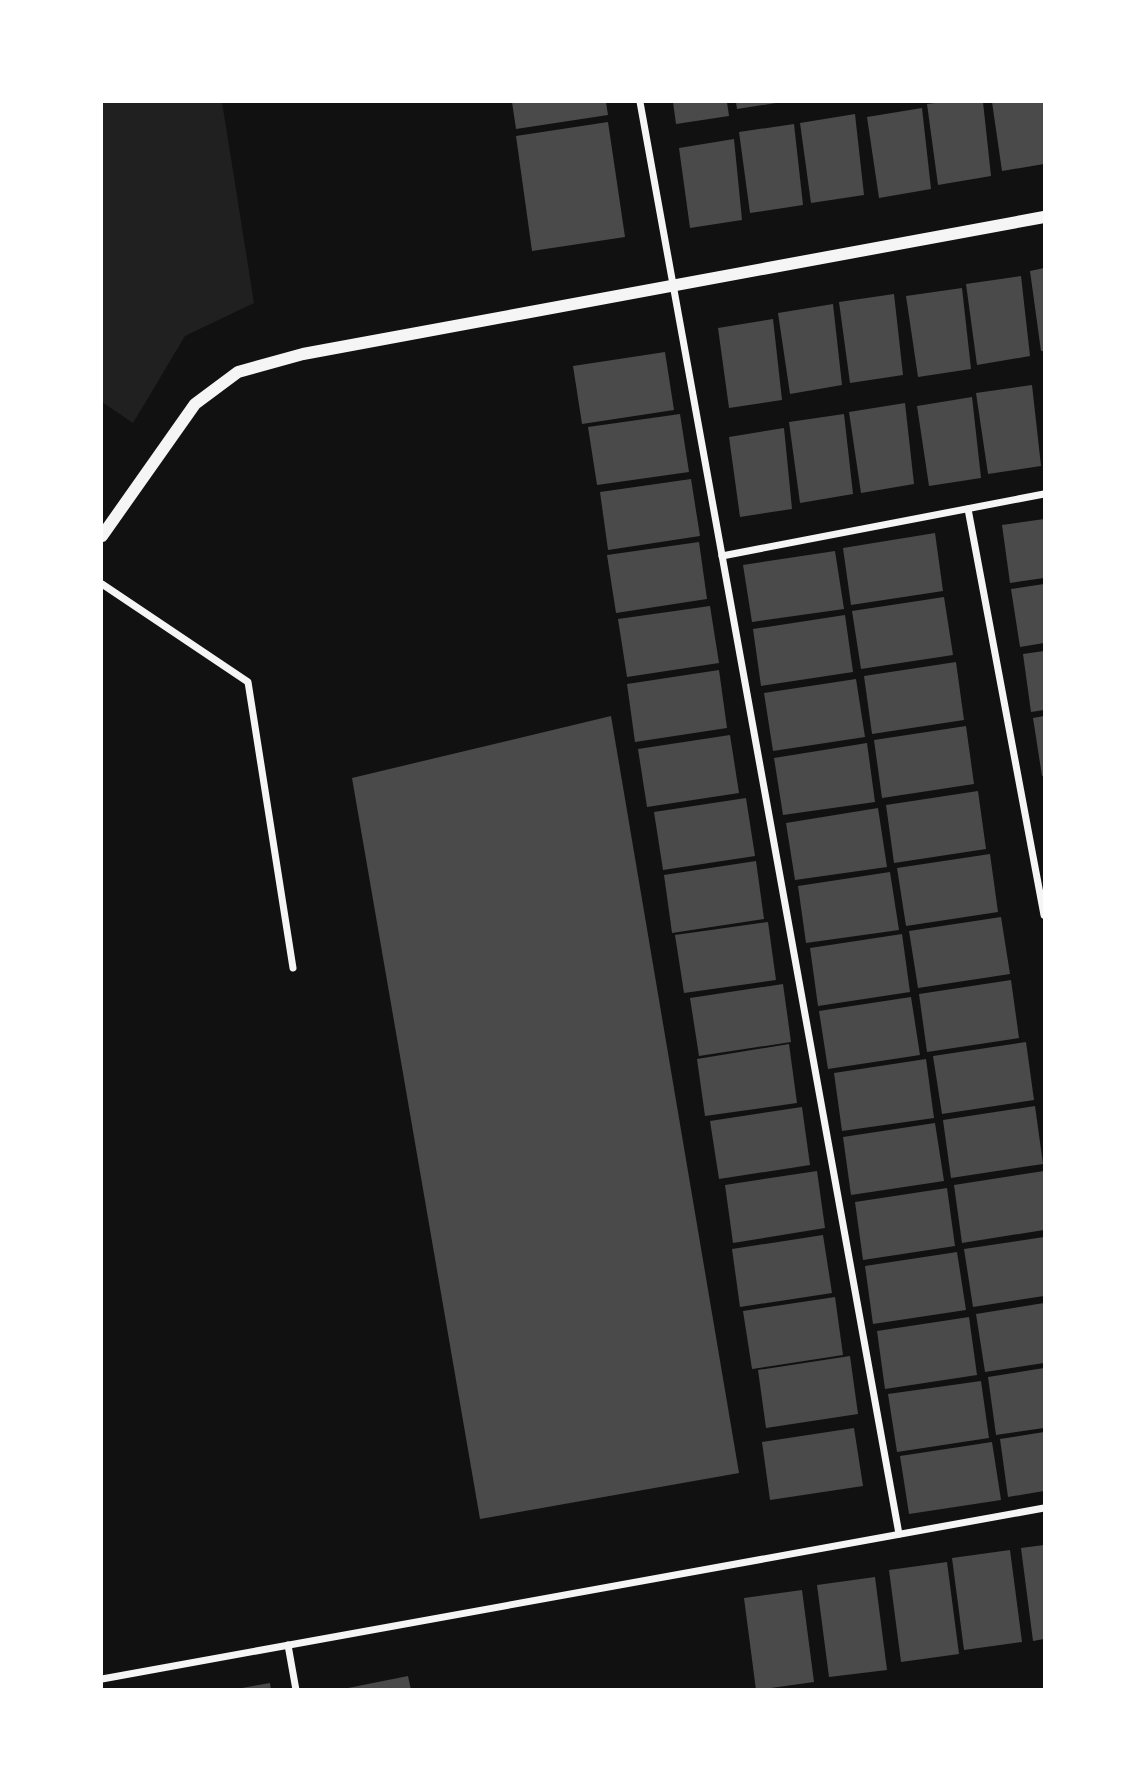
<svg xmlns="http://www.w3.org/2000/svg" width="1146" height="1791" font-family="Mulish,sans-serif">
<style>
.green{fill:#202020}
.building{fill:#4a4a4a}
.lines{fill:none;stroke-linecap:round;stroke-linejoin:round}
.minor{stroke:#f5f5f5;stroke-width:7}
.tertiary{stroke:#f5f5f5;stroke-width:12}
</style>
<rect width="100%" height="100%" fill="#111"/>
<polygon class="green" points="102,102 222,102 254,303 185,336 133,423 102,402"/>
<g class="building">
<polygon points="512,102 606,102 608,115 516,129"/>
<polygon points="673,102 727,102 729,116 676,124"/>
<polygon points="736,102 776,102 776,103 737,109"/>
<polygon points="944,102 983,102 991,176 938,185 927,104"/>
<polygon points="992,102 1044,102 1044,164 1002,171"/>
<polygon points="922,108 931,189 879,198 867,117"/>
<polygon points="855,114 864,195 811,203 800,123"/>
<polygon points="608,122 625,237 532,251 516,136"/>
<polygon points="794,124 803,205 750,213 739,132"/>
<polygon points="734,139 742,220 690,228 679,148"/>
<polygon points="1044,268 1044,351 1041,351 1030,271"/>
<polygon points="1021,276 1030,356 977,365 966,284"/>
<polygon points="962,288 971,369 918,377 906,296"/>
<polygon points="894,294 903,375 850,383 839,302"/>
<polygon points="833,304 842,385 790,394 778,313"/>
<polygon points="773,319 782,400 729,408 718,328"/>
<polygon points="665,352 674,410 582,424 573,366"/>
<polygon points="1032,385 1041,466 988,474 976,393"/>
<polygon points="972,397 981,478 929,486 917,406"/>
<polygon points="905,403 914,484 861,493 849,412"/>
<polygon points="680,414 689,472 597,485 588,427"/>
<polygon points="844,414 853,494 800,503 789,422"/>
<polygon points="784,428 792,509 740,517 729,437"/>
<polygon points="691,479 700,536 608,550 600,492"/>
<polygon points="1044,519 1044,578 1010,583 1002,525"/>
<polygon points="935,533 943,591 851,605 843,548"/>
<polygon points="699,542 707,599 616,613 607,555"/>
<polygon points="835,551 844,609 752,622 743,565"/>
<polygon points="1044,584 1044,643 1020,647 1011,589"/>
<polygon points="944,597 953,655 861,669 852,611"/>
<polygon points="710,606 719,663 627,677 618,619"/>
<polygon points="845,615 853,672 761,686 753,629"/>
<polygon points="1044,651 1044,710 1031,712 1023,654"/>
<polygon points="956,662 964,720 872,734 864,676"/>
<polygon points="719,670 727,728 635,742 627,684"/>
<polygon points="856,679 865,737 773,751 764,693"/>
<polygon points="611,716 739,1473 480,1519 352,778"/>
<polygon points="1044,716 1044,776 1042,776 1033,718"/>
<polygon points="966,726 974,784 882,798 874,740"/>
<polygon points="730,735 739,793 647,807 638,749"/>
<polygon points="867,743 875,802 783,815 774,758"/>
<polygon points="978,791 986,849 894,863 886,805"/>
<polygon points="746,798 755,856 663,870 654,812"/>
<polygon points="878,808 887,867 795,880 786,823"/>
<polygon points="990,854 998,912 906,926 897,868"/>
<polygon points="756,861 764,919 672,933 664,875"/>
<polygon points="890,872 899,930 806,943 798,886"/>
<polygon points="1001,917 1010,974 918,988 909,931"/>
<polygon points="768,922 776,980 684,993 675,935"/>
<polygon points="902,934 910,992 818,1006 810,948"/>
<polygon points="1011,980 1019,1038 927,1052 919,994"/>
<polygon points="783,984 791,1042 699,1056 690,998"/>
<polygon points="911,997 920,1055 828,1069 819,1011"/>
<polygon points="1026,1042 1034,1100 942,1114 933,1056"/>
<polygon points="789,1044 797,1103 705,1116 697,1059"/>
<polygon points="926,1059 934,1118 842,1131 834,1073"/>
<polygon points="1035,1106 1043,1164 951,1178 943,1120"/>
<polygon points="802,1107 810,1165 719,1179 710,1121"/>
<polygon points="935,1123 944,1181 851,1195 843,1137"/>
<polygon points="817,1171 825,1228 733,1243 725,1185"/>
<polygon points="1044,1171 1044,1230 962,1243 954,1185"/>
<polygon points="947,1188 955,1246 863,1260 855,1202"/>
<polygon points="823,1235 832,1293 740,1307 732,1249"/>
<polygon points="1044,1237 1044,1296 973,1307 964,1249"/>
<polygon points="957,1252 966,1310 873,1324 865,1266"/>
<polygon points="835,1297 843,1355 752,1369 743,1311"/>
<polygon points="1044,1303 1044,1363 985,1372 976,1314"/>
<polygon points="969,1317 977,1375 885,1389 877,1331"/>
<polygon points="850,1356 858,1414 766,1428 758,1370"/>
<polygon points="1044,1368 1044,1428 996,1435 988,1377"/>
<polygon points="981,1381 989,1438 897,1452 888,1394"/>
<polygon points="854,1428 863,1486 770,1500 762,1442"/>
<polygon points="1044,1432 1044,1491 1008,1497 1000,1439"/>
<polygon points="992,1442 1001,1500 909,1514 900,1456"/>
<polygon points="1044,1545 1044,1639 1033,1641 1021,1548"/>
<polygon points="1010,1550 1022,1642 964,1650 952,1558"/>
<polygon points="947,1562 959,1654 901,1662 889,1570"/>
<polygon points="875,1577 887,1670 829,1677 817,1585"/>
<polygon points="802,1590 814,1682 756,1690 744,1598"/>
<polygon points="408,1676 411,1690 348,1690 348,1688"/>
<polygon points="270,1683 271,1690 242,1690 242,1688"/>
</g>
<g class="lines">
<g class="minor">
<polyline points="640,102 899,1534"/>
<polyline points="968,509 1044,915"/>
<polyline points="722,556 1044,494"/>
<polyline points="102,584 248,682 293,968"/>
<polyline points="288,1645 296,1690"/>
<polyline points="102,1679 1044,1508"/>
</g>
<polyline class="tertiary" points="102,536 195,404 238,372 303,354 1044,217"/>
</g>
<rect width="1146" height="1791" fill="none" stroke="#ffffff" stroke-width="206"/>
</svg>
